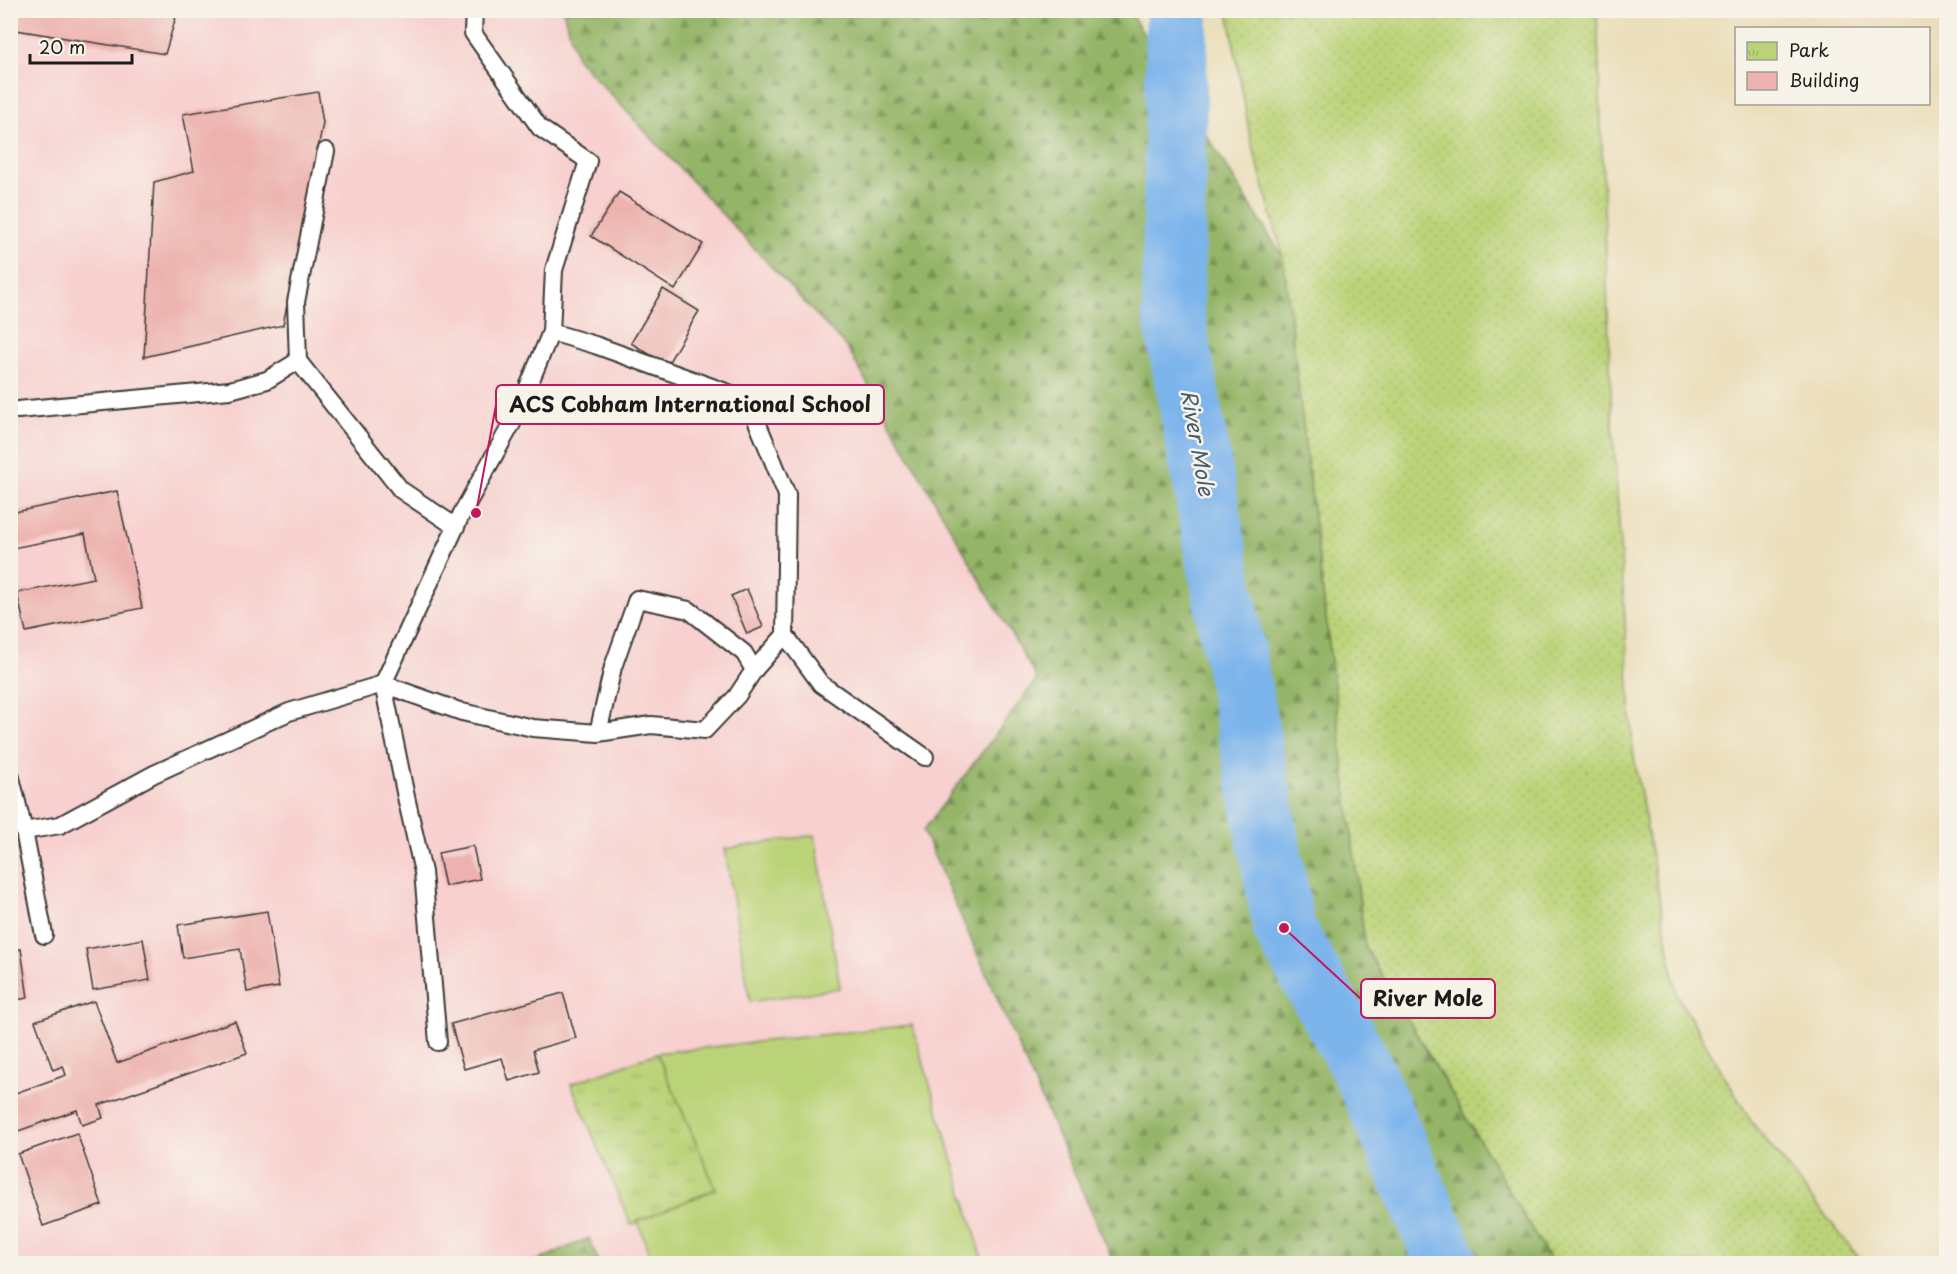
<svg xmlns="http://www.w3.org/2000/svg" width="1957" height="1274" font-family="'Playpen Sans',sans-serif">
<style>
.built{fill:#f7d0cf}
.grass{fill:url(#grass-dots);stroke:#6c784a;stroke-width:1.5}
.forest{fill:url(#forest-firs);stroke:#586842;stroke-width:1.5}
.park{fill:url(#park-tufts);stroke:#6c784a;stroke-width:1.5}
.pitch{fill:#bbd378;stroke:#6c784a;stroke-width:1.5}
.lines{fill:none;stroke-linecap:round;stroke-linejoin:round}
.river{stroke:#7cb4ec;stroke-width:62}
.building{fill:#edb2af}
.service-casing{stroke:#3b3934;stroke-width:20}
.service{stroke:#fff;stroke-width:16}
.labels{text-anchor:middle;stroke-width:5;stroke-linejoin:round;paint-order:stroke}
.water-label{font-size:21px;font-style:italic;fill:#42596f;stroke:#f7f3e8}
.leader{fill:none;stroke:#c2185b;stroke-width:2}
.callout-dot{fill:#c2185b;stroke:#f7f3e8;stroke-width:2}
.callout{fill:#f7f3e8;stroke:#c2185b;stroke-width:2}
.callout-label{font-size:21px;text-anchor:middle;font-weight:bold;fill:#1c1c1c}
</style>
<defs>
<pattern id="grass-dots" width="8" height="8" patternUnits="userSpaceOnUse" patternTransform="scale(1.5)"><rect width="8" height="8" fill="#bbd378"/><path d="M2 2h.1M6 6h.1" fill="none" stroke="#a0b567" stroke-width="1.8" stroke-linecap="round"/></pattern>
<pattern id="forest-firs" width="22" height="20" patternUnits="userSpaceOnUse" patternTransform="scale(1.5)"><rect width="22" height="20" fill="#94b568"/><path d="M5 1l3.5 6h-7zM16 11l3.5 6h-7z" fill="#789255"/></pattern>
<pattern id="park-tufts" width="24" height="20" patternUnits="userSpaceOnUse" patternTransform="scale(1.5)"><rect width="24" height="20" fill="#bbd378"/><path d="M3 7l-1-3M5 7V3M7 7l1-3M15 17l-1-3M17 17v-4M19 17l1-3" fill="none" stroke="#a0b567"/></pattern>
</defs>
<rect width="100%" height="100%" fill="#f7f3e8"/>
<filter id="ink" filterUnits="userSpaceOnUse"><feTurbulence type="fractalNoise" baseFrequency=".0167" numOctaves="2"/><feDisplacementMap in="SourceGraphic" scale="12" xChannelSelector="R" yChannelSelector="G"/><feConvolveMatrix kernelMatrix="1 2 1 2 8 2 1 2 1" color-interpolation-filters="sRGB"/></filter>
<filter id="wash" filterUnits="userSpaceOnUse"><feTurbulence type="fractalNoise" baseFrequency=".008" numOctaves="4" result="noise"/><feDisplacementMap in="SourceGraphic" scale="24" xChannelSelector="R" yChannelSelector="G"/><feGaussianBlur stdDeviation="1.35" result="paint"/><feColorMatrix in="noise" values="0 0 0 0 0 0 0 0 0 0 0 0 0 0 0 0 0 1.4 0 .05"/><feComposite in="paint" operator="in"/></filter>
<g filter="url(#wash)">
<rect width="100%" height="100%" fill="#ebdeba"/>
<polygon class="built" points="10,11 563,11 577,58 847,348 1037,679 923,832 1114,1263 599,1264 589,1239 532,1264 11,1263"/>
<polygon class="grass" points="1228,11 1597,11 1611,395 1633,751 1677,995 1751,1121 1863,1263 1552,1263 1365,947 1283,257 1250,136"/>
<g class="forest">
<polygon points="563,11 1129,11 1283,257 1365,947 1552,1263 1114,1263 923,831 1037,679 847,348 577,58"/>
<polygon points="589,1238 599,1263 532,1263"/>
</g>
<polygon class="park" points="657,1053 716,1189 631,1225 571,1084"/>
<g class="pitch">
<polygon points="815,835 840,988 750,1002 725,849"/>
<polygon points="912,1025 984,1263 652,1263 638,1221 716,1189 657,1053"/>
</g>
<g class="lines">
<polyline class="river" points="1177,10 1173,312 1284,928 1360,1064 1448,1264"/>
</g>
<g id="blocks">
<g class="building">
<polygon points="10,10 178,10 165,54 10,29"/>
<polygon points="318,92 323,123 283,325 144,357 154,182 194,171 183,114"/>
<polygon points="619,192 703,244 675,290 591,236"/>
<polygon points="663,289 699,311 667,365 631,343"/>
<polygon points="117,491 142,608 26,632 17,593 94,578 85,534 13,548 10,535 10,513"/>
<polygon points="747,589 763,627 747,634 731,596"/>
<polygon points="473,846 480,879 445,886 438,853"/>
<polygon points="267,911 279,987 247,992 240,949 183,958 178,925"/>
<polygon points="143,939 150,980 93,990 86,949"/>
<polygon points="21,949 28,998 10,1001 10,951"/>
<polygon points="563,993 576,1038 533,1050 539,1072 509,1081 502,1058 464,1069 451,1024"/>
<polygon points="94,1001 117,1063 235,1021 247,1053 99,1105 103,1118 82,1125 77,1110 10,1134 10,1095 66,1075 63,1066 53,1070 35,1021"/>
<polygon points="77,1133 102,1205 43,1226 18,1154"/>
</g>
</g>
</g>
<g filter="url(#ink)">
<use href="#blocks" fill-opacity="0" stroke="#3b3934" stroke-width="1.5"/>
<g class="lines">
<defs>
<g id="service">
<polyline points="474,10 473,33 540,128 588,161 554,270 551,332"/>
<polyline points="326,151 296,302 298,361 401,490 456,527"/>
<polyline points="18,410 230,390 267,380 298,361"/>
<polyline points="785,635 821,684 925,757"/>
<polyline points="10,774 24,831 60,825 154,774 289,712 383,684 462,712 533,728 598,733 651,725 705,730 737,696 754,670 744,653 689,610 637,599 613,667 598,733"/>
<polyline points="24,831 44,935"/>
<polyline points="438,1042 423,872 406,797 383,684 462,513 515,418 551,332 595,345 748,400 787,495 785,635 754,670"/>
</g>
</defs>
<use href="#service" class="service-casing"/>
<use href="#service" class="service"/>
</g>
</g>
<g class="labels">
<g class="water-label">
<text transform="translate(1197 443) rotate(80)" y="7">River Mole</text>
</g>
</g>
<path class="leader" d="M476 513L496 405M1284 928L1361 999"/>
<g class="callout-dot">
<circle cx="476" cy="513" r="6"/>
<circle cx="1284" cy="928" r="6"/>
</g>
<g class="callout">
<rect x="496" y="385" width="388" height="39" rx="6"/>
<rect x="1361" y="979" width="134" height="39" rx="6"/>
</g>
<g class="callout-label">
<text x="690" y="412">ACS Cobham International School</text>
<text x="1428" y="1006">River Mole</text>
</g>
<rect width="1957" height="1274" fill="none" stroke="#f7f3e8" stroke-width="36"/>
<rect x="1735" y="27" width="195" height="78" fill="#f7f3e8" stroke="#9f9d96" stroke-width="1.5"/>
<rect x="1747" y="42" width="30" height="18" fill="url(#park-tufts)" stroke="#9f9d96" stroke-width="1.5"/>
<text x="1789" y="57" font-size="18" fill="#1c1c1c">Park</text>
<rect x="1747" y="72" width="30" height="18" fill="#edb2af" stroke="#9f9d96" stroke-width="1.5"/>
<text x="1789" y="87" font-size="18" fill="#1c1c1c">Building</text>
<path d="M30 54v9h102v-9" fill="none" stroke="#1c1c1c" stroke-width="3"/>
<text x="39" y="54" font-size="18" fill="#1c1c1c" stroke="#f7f3e8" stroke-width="4.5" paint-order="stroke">20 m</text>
</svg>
